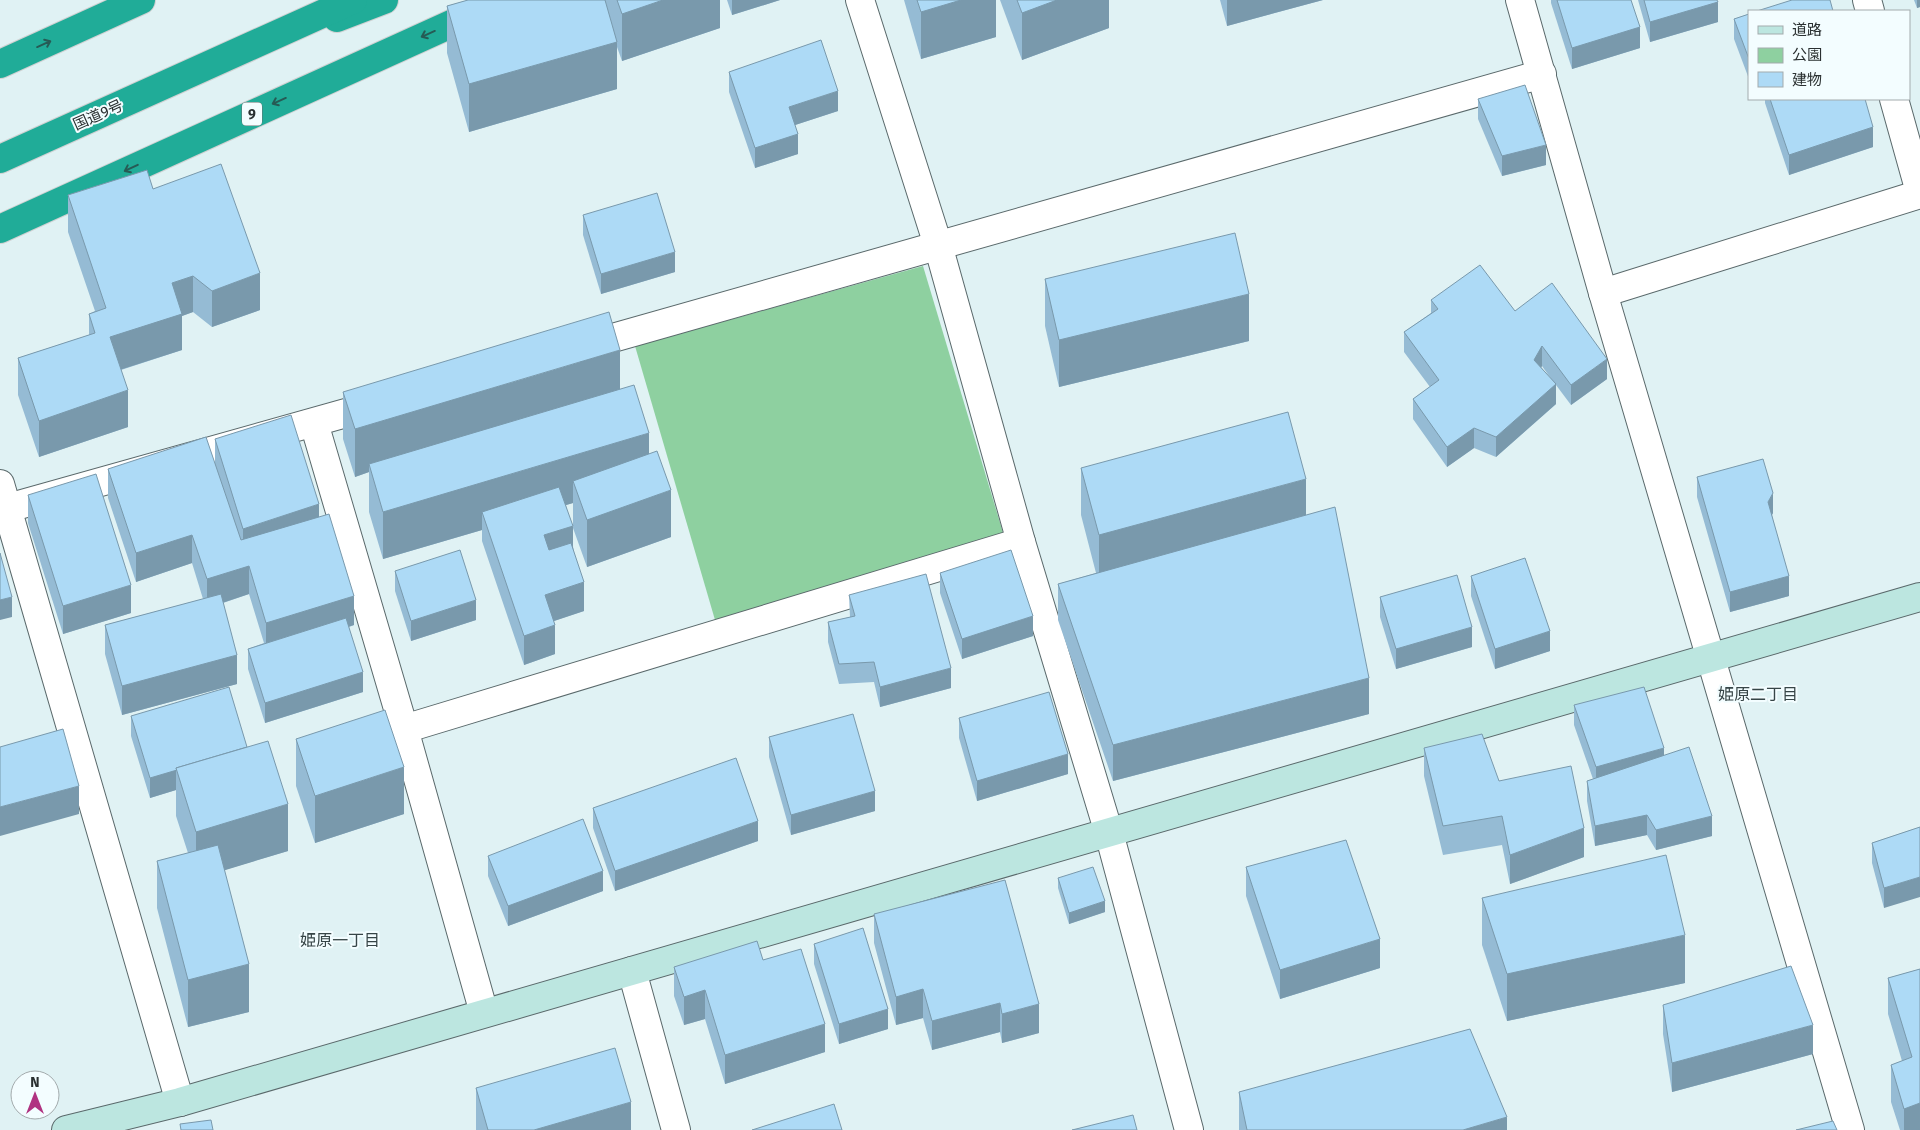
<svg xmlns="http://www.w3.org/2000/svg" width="1920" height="1130" font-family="'Fira Sans','Noto Sans JP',sans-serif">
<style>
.green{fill:#8ed0a0}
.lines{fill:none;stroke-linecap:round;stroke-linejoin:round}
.street-casing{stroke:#5a696b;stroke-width:30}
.secondary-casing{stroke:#5a696b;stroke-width:30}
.highway-casing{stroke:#d0d1d2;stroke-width:30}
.street{stroke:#fff;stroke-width:28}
.secondary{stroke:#bce6e0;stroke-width:28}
.highway{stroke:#20ac98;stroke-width:28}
.wall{fill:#95bbd4;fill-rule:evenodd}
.shaded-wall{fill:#7999ac}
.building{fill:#addaf6;stroke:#7999ac}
.oneway{stroke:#265b55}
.labels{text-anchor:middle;stroke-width:4;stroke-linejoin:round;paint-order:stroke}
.shield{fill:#f3fdff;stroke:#666e6f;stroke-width:1}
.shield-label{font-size:14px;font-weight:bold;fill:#2a3031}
.street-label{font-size:15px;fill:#2a3031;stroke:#f3fdff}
.neighbourhood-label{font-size:16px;fill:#374547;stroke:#f3fdff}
</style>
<rect width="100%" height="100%" fill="#e0f2f4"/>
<polygon class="green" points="923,266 1004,536 715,620 635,346"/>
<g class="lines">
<defs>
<g id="street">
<polyline points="860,0 938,245 1021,542 1109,833 1189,1130"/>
<polyline points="1520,0 1603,293 1850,1130"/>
<polyline points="1867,0 1870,11"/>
<polyline points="1894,99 1920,192"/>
<polyline points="1603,293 1920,194"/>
<polyline points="581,347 1542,74"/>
<polyline points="314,423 404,729 484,1013"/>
<polyline points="0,484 180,1102"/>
<polyline points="8,508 378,404"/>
<polyline points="404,729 1021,542"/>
<polyline points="632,971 676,1130"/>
</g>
<polyline id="secondary" points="66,1130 180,1102 1920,597"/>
<g id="highway">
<polyline points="337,18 384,0"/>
<polyline points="0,64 141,0"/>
<polyline points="0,159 353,0"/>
<polyline points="0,229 504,0"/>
</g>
</defs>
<use href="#street" class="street-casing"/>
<use href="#secondary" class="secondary-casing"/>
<use href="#highway" class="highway-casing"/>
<use href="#street" class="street"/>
<use href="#secondary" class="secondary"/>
<use href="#highway" class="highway"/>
</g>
<g class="wall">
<polygon points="468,0 720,0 720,28 622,61 617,47 617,89 469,132 447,53 447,6"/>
<polygon points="727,0 780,0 732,15"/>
<polygon points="904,0 996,0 996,37 921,59"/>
<polygon points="1000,0 1109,0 1109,28 1022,60"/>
<polygon points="1220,0 1323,0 1227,26"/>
<polygon points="1551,0 1631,0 1640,48 1572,69 1551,3"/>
<polygon points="1638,0 1717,0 1718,22 1650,42"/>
<polygon points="1914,0 1920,0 1920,7 1917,8"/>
<polygon points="1749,14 1749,79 1734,39 1734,19"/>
<polygon points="729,72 838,111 795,125 798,154 755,168 729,92"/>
<polygon points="1478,99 1546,165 1502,176 1478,119"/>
<polygon points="1765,99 1865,99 1873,147 1789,175 1765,103"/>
<polygon points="153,189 260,310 212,327 193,312 182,316 182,350 121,370 128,427 39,457 18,395 18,358 89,335 89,314 95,311 68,232 68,195"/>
<polygon points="583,215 675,272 601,294 583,235"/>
<polygon points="1045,279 1249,341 1059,387 1045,326"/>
<path d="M1431,300L1515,311L1607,379L1571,405L1556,385V404L1496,457L1474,448L1447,467L1413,419V399L1430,387L1404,352V332L1431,313ZM1542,366L1554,383L1541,367Z"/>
<polygon points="620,389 649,454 671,537 587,567 573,528 573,503 566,505 584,611 554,621 555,654 524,665 482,541 482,530 383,559 369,512 369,472 355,477 343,439 343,392"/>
<polygon points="215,439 319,516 354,625 349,627 363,692 265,723 248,669 248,649 264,643 249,594 223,603 237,684 122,715 105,654 105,625 203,599 192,563 136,582 108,498 108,469 215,462"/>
<polygon points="1081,468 1306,515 1369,714 1113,781 1058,620 1058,584 1096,573 1081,515"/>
<polygon points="1697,477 1773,513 1772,515 1789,596 1730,612 1697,497"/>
<polygon points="28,495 131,613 63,634 28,523"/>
<polygon points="395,571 476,620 411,641 395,591"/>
<polygon points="940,573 1033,636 962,659 940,593"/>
<polygon points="1471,576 1550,651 1495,669 1471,596"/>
<polygon points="849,595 951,688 880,707 874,682 839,684 828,642 828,622 850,617"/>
<polygon points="1380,597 1472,647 1396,669 1380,617"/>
<polygon points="1574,705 1664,756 1712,836 1656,850 1647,835 1595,846 1587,801 1587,781 1593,779 1574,725"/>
<polygon points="131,716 247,747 288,851 224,870 249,1012 188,1027 157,908 157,861 188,853 176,816 176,790 150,798 131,736"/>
<polygon points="959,718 1068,774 977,801 959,738"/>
<polygon points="769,737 875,811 791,835 769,757"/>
<polygon points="296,739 404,814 315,843 296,786"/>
<polygon points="1424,748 1499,781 1584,857 1510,884 1502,845 1443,855 1424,776"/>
<polygon points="593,808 758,841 615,891 593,828"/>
<polygon points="1920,827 1884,908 1872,863 1872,843"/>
<polygon points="488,856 603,891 508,926 488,876"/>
<polygon points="1246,867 1380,968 1280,999 1246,896"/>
<polygon points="1058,878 1105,912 1069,924 1058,888"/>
<polygon points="1482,898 1685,983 1507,1021 1482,945"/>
<polygon points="874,914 1039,1033 1002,1043 1000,1032 932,1050 923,1018 896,1025 874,943"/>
<polygon points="814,944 888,1029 839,1044 814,964"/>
<polygon points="674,967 825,1052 725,1084 705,1019 684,1025 674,996"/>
<polygon points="1920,969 1920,1130 1900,1130 1891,1102 1891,1065 1902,1061 1888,1014 1888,978"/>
<polygon points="1663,1005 1813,1054 1672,1092 1663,1034"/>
<polygon points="476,1088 631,1130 476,1130"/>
<polygon points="1239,1092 1507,1130 1239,1130"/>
</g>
<g class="shaded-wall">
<polygon points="663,0 720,0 720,28 622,61 622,14"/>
<polygon points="732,0 780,0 732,15"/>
<polygon points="961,0 996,0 996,37 921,59 921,12"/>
<polygon points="1057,0 1109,0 1109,28 1022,60 1022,13"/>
<polygon points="1227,0 1323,0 1227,26"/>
<polygon points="1917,0 1920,0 1920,7 1917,8"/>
<polygon points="1718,2 1718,22 1650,42 1650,22"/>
<polygon points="1640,27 1640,48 1572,69 1572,48"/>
<polygon points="617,42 617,89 469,132 469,84"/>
<polygon points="838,91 838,111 789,127 789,107"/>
<polygon points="1873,127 1873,147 1789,175 1789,155"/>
<polygon points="798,134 798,154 755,168 755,148"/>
<polygon points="1546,145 1546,165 1502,176 1502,156"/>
<polygon points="675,252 675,272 601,294 601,274"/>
<polygon points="260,273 260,310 212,327 212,291"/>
<polygon points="193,276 193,312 182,316 182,350 110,373 110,337 172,283"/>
<polygon points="1249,294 1249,341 1059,387 1059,340"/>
<polygon points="1542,346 1542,366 1534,380 1534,360"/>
<polygon points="620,350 620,397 369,464 369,472 355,477 355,429"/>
<polygon points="1607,359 1607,379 1571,405 1571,385"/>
<polygon points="1556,384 1556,404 1496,457 1496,437"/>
<polygon points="128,390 128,427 39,457 39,421"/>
<polygon points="1474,428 1474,448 1447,467 1447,447"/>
<polygon points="649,433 649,481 573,481 573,503 488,528 482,512 482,530 383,559 383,512"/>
<polygon points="1306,479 1306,527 1099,582 1099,535"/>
<polygon points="671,490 671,537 587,567 587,520"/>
<polygon points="1773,493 1773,513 1768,522 1768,502"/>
<polygon points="319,504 319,533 243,558 243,529"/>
<polygon points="573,526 573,555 544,564 544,535"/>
<polygon points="192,535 192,563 136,582 136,553"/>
<polygon points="249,566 249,594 207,608 207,579"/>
<polygon points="1789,576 1789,596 1730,612 1730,592"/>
<polygon points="584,582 584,611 545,624 545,595"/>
<polygon points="131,585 131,613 63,634 63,606"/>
<polygon points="354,596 354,625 266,652 266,623"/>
<polygon points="12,597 12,617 0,620 0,600"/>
<polygon points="476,600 476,620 411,641 411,621"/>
<polygon points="1033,616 1033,636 962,659 962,639"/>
<polygon points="555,625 555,654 524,665 524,636"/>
<polygon points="1472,627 1472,647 1396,669 1396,649"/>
<polygon points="1550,631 1550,651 1495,669 1495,649"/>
<polygon points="237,655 237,684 122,715 122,686"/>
<polygon points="951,668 951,688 880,707 880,687"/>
<polygon points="363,672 363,692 265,723 265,703"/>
<polygon points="1369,678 1369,714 1113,781 1113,745"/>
<polygon points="1664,748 1664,768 1596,788 1596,767"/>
<polygon points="1068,754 1068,774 977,801 977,781"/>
<polygon points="404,767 404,814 315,843 315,796"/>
<polygon points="176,770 176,790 150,798 150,778"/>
<polygon points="79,786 79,814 0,836 0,807"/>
<polygon points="875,791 875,811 791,835 791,815"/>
<polygon points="288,804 288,851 196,879 196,832"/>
<polygon points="1647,815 1647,835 1595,846 1595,826"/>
<polygon points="1712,816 1712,836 1656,850 1656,830"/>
<polygon points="758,821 758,841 615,891 615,871"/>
<polygon points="1584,828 1584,857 1510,884 1510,855"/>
<polygon points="603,871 603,891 508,926 508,906"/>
<polygon points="1920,877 1920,897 1884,908 1884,888"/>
<polygon points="1105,901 1105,912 1069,924 1069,913"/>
<polygon points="1685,935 1685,983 1507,1021 1507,974"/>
<polygon points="1380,939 1380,968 1280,999 1280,970"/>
<polygon points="249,964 249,1012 188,1027 188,980"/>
<polygon points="923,989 923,1018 896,1025 896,997"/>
<polygon points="705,990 705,1019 684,1025 684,997"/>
<polygon points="1000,1003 1000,1032 932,1050 932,1021"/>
<polygon points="1039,1004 1039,1033 1002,1043 1002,1014"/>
<polygon points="888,1009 888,1029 839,1044 839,1024"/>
<polygon points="825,1024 825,1052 725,1084 725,1055"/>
<polygon points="1813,1025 1813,1054 1672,1092 1672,1063"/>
<polygon points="631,1102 631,1130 534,1130"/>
<polygon points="1920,1103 1920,1130 1904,1130 1904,1109"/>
<polygon points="1507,1117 1507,1130 1463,1130"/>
</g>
<g class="building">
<polygon points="468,0 605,0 617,42 469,84 447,6"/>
<polygon points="617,0 663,0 622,14"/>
<polygon points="917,0 961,0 921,12"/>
<polygon points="1017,0 1057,0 1022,13"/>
<polygon points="1557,0 1631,0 1640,27 1572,48"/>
<polygon points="1644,0 1717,0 1718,2 1650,22"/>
<polygon points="1792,0 1830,0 1833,11 1757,11"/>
<polygon points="1749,14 1749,59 1734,19"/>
<polygon points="821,40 838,91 789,107 798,134 755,148 729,72"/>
<polygon points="1525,85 1546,145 1502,156 1478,99"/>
<polygon points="1770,99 1865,99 1873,127 1789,155"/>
<polygon points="221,164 260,273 212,291 193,276 172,283 182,314 110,337 128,390 39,421 18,358 95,333 89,314 106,308 68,195 147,170 153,189"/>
<polygon points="657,193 675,252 601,274 583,215"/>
<polygon points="1235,233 1249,294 1059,340 1045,279"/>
<polygon points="1480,265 1515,311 1552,283 1607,359 1571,385 1542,346 1534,360 1556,384 1496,437 1474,428 1447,447 1413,399 1439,380 1404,332 1438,309 1431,300"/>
<polygon points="609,312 620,350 355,429 343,392"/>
<polygon points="634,385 649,433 383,512 369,464"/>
<polygon points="1288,412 1306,479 1099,535 1081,468"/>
<polygon points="291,415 319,504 243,529 215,439"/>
<polygon points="206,437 241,540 329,514 354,596 266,623 249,566 207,579 192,535 136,553 108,469"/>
<polygon points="657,451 671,490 587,520 573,481"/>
<polygon points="1763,459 1773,493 1768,502 1789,576 1730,592 1697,477"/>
<polygon points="96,474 131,585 63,606 28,495"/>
<polygon points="559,487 573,526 544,535 549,550 571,543 584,582 545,595 555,625 524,636 482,512"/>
<polygon points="1335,507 1369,678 1113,745 1058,584"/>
<polygon points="460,550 476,600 411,621 395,571"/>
<polygon points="1011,550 1033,616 962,639 940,573"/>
<polygon points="0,553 12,597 0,600"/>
<polygon points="1525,558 1550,631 1495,649 1471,576"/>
<polygon points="926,574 951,668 880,687 874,662 839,664 828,622 855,616 849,595"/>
<polygon points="1457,575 1472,627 1396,649 1380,597"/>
<polygon points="221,594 237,655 122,686 105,625"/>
<polygon points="346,618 363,672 265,703 248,649"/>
<polygon points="229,687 247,747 176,768 177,770 150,778 131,716"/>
<polygon points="1644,687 1664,748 1596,767 1574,705"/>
<polygon points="1049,692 1068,754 977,781 959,718"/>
<polygon points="385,710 404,767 315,796 296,739"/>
<polygon points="853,714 875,791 791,815 769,737"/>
<polygon points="63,729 79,786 0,807 0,747"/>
<polygon points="1482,734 1499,781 1571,766 1584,828 1510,855 1502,816 1443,826 1424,748"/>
<polygon points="268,741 288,804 196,832 176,768"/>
<polygon points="1689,747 1712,816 1656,830 1647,815 1595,826 1587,781"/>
<polygon points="736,758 758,821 615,871 593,808"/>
<polygon points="583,819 603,871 508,906 488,856"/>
<polygon points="1920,827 1920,877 1884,888 1872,843"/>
<polygon points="1346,840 1380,939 1280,970 1246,867"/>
<polygon points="218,845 249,964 188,980 157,861"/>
<polygon points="1666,855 1685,935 1507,974 1482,898"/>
<polygon points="1093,867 1105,901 1069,913 1058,878"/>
<polygon points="1005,880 1039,1004 1002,1014 1000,1003 932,1021 923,989 896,997 874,914"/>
<polygon points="863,928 888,1009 839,1024 814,944"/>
<polygon points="757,941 763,960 801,949 825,1024 725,1055 705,990 684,997 674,967"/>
<polygon points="1791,966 1813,1025 1672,1063 1663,1005"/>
<polygon points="1920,969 1920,1103 1904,1109 1891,1065 1912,1057 1888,978"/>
<polygon points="1470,1029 1507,1117 1463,1130 1247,1130 1239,1092"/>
<polygon points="615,1048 631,1102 534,1130 488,1130 476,1088"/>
<polygon points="834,1104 842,1130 752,1130"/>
<polygon points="1133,1115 1137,1130 1072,1130"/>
<polygon points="211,1120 213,1130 181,1130 180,1124"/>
<polygon points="1833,1121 1837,1130 1796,1130"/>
</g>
<defs><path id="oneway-shaft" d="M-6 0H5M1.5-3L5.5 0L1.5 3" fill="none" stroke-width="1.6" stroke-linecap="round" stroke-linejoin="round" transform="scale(1.25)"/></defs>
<g class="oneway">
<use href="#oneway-shaft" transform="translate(428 34) rotate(156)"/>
<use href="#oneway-shaft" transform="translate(44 44) rotate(-24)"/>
<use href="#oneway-shaft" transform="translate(279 101) rotate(156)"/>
<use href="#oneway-shaft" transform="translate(131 168) rotate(155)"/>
</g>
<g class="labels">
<rect class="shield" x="242" y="102.5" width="20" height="23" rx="4"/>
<g class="shield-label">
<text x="252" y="119">9</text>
</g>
<g class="street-label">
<text transform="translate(98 115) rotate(-24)" y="5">国道9号</text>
</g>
<g class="neighbourhood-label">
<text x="1758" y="700">姫原二丁目</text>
<text x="340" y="946">姫原一丁目</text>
</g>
</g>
<rect x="1748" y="10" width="162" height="90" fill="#f3fdff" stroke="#a3abad"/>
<rect x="1758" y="26" width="25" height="8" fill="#bce6e0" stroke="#a3abad"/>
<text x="1792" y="35" font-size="15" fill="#2a3031">道路</text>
<rect x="1758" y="48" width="25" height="15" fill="#8ed0a0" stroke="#a3abad"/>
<text x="1792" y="60" font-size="15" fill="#2a3031">公園</text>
<rect x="1758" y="72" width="25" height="15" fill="#addaf6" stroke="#a3abad"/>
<text x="1792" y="85" font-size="15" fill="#2a3031">建物</text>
<g transform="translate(35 1095)"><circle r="24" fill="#f3fdff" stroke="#a3abad"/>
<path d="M0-4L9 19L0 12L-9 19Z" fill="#b03281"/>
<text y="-8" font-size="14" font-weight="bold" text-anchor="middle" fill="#2a3031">N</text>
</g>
</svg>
